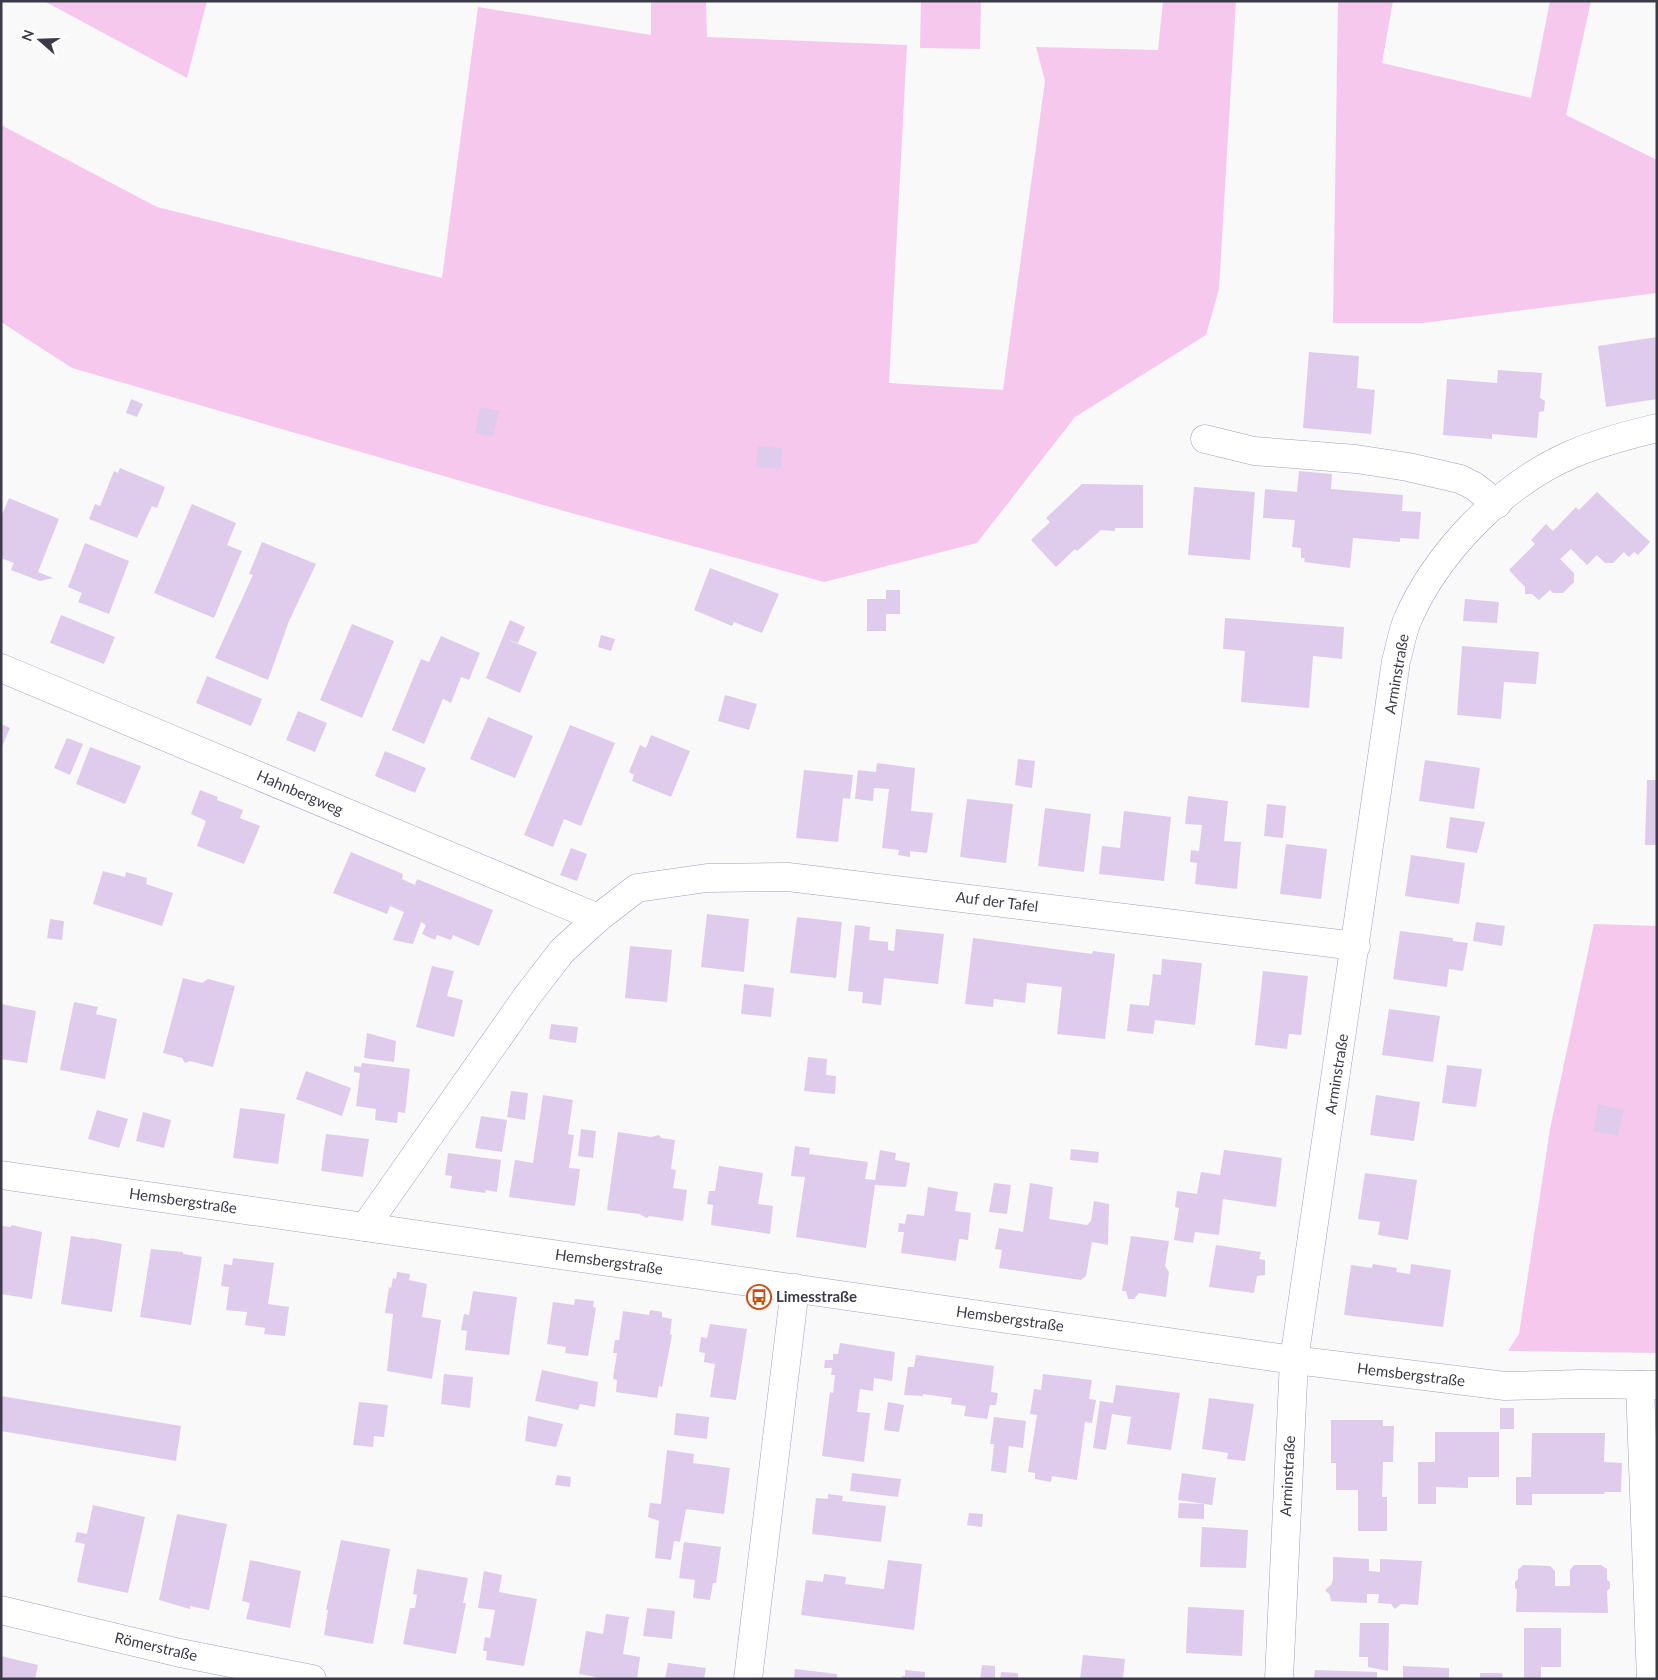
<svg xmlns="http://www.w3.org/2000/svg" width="1658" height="1680" font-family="Lato,sans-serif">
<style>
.green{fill:#f7c8ee}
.building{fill:#dfcced}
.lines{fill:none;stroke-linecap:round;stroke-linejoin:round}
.street-casing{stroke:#a29fc2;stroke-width:29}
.street{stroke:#fff;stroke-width:28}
.labels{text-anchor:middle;stroke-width:5;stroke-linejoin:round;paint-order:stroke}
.street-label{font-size:15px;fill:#3b3a48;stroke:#fff}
.poi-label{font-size:15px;font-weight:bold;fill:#3b3a48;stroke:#fff;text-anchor:start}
</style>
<rect width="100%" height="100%" fill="#f8f9f8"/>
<g class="green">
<polygon points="44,1 207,1 187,78"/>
<polygon points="651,1 706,1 707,37 907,45 889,383 1003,390 1045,81 1036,47 1158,50 1163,1 1236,1 1219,289 1206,335 1075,417 977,543 824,582 564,511 72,368 1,322 1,125 157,207 442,278 478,7 651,35"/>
<polygon points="921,1 981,1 980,49 920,48"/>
<polygon points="1338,1 1393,1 1382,63 1531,98 1550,1 1591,1 1566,115 1657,160 1657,293 1423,323 1333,323"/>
<polygon points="1594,924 1657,926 1657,1353 1508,1351 1519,1334 1550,1129"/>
</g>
<g class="building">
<polygon points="1657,337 1657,399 1606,407 1598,346"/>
<polygon points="1309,352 1359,356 1357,388 1375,390 1371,434 1303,428"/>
<polygon points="1498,370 1542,373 1540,398 1545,401 1544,411 1539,412 1537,438 1492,434 1492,439 1443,435 1447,379 1497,383"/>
<polygon points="131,399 143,404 137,417 126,413"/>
<polygon points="480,407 499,411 493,437 475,433"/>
<polygon points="758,446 783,448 781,469 756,467"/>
<polygon points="120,468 165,487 157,508 152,506 137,538 89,519 95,504 100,506 114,471 118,473"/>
<polygon points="1299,471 1332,474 1331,489 1403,495 1402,511 1421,512 1419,539 1400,538 1400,542 1353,538 1350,568 1304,562 1305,558 1301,558 1301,548 1292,547 1295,520 1263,518 1265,489 1297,492"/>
<polygon points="1082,484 1143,485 1143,528 1115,528 1115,531 1101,530 1077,551 1075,549 1056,567 1031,540 1050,522 1046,518"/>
<polygon points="1194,487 1255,492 1250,560 1188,555"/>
<polygon points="1597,492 1650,542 1638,555 1634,552 1629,557 1624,552 1613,563 1605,563 1597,555 1587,565 1571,549 1560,559 1574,573 1574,582 1563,593 1553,593 1550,590 1539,600 1532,594 1525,594 1525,587 1509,570 1535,544 1531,540 1546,524 1553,531 1576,507 1579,510"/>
<polygon points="9,498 59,519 38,572 53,578 40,581 11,570 14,563 1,558 1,517"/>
<polygon points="192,504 236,523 227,545 242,551 214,618 154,593"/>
<polygon points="262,542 316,564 289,621 268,680 215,658 253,575 249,574"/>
<polygon points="85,543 129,561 109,614 78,602 82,593 68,587"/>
<polygon points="710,568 779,594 762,633 734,622 732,626 694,610"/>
<polygon points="886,590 900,590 900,614 886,614 886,631 867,631 867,599 886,599"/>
<polygon points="1465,599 1499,602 1497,623 1463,621"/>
<polygon points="61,615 115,637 104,664 50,643"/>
<polygon points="1225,618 1344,627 1342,659 1313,656 1309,708 1241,702 1245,651 1223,649"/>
<polygon points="510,620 525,627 518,643 507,639 537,652 520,693 486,678"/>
<polygon points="352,624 394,641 362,718 320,700"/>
<polygon points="601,635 615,639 611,651 598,647"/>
<polygon points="441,636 480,653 469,680 461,677 451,703 443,699 424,744 392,730 421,659 429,662"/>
<polygon points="1462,646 1539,652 1536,684 1504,682 1501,719 1457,715"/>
<polygon points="207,676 262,699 251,726 196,703"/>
<polygon points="725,695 757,704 749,730 718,721"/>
<polygon points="298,711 327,723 315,752 286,740"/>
<polygon points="488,717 533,736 515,778 470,759"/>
<polygon points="1,724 10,728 1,749"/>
<polygon points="570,725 615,743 581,826 564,819 553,847 524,835"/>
<polygon points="651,735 690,751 671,797 632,781 634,775 629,772 640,745 646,748"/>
<polygon points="67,738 83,744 70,775 54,768"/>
<polygon points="90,747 141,766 125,804 76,784"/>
<polygon points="385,751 426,768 415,793 375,776"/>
<polygon points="1018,759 1035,761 1032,788 1015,785"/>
<polygon points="1425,760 1480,768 1474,809 1419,801"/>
<polygon points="877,763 915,768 911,811 933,813 927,853 910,851 910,857 898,855 899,850 882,848 889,789 874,788 873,801 855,799 858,770 876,772"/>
<polygon points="804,770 853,775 850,799 843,798 838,842 796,838"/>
<polygon points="1647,780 1657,780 1657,845 1645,845"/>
<polygon points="200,790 218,797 217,800 243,810 240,818 260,826 244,864 197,846 206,821 191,814"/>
<polygon points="1188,796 1228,801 1224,841 1241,842 1237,889 1195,884 1197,863 1190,862 1191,850 1199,851 1202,825 1185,824"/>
<polygon points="967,799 1013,804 1006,863 960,857"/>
<polygon points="1267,804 1286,806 1283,838 1264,836"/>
<polygon points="1045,808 1091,814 1084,872 1038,866"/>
<polygon points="1124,811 1171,817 1164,881 1099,874 1102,846 1120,848"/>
<polygon points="1450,817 1485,822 1477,853 1446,848"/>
<polygon points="1286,844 1327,849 1321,899 1280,894"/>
<polygon points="571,848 587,854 577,881 560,875"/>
<polygon points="351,852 403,874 402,879 415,885 417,879 493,910 479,946 453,935 451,940 437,935 435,940 422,934 426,925 421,922 413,944 393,940 404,912 390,906 387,914 333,893"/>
<polygon points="1411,855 1465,863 1459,904 1405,896"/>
<polygon points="103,871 125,877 126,872 147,878 146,884 173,893 162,926 93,904"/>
<polygon points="707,914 749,919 744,972 701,967"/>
<polygon points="797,917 842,922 836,978 790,973"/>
<polygon points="50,919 64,921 62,940 47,938"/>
<polygon points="1476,922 1505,926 1502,946 1473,941"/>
<polygon points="855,925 870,927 869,940 888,942 888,950 894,951 896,929 944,934 938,984 884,978 881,1005 862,1003 863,992 848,991"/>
<polygon points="1400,931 1453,938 1453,941 1468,943 1463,971 1449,969 1447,987 1393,979"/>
<polygon points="973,938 1092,954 1093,951 1115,954 1105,1039 1057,1034 1062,987 1027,983 1025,1003 994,999 993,1007 965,1004"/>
<polygon points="630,946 672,950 667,1002 625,998"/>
<polygon points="1162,959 1202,963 1195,1025 1155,1020 1153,1034 1127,1031 1130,1004 1149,1006 1153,974 1161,975"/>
<polygon points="432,966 454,971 447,996 463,1000 454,1037 416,1027"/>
<polygon points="1263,971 1308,976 1301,1035 1289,1034 1287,1049 1255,1045"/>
<polygon points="183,978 202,983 208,979 235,986 213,1067 190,1061 185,1063 182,1058 163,1053"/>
<polygon points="744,984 774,988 771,1017 741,1014"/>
<polygon points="74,1002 98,1007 96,1014 117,1019 105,1079 60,1070"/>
<polygon points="1,1004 36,1011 27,1063 1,1059"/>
<polygon points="1389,1009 1440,1016 1433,1062 1382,1055"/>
<polygon points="551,1024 578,1027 576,1043 549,1039"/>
<polygon points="367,1033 396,1041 394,1062 364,1058"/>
<polygon points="808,1057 827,1059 826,1075 836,1076 835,1094 804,1091"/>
<polygon points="362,1063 410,1069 405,1113 398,1112 397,1123 375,1120 376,1109 356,1106 360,1073 354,1072 354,1066 361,1067"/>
<polygon points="1447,1065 1482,1069 1476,1107 1442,1103"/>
<polygon points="306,1071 351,1088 342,1116 296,1099"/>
<polygon points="511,1091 528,1093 525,1120 507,1117"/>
<polygon points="543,1095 573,1100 568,1134 574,1135 569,1168 580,1169 575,1206 509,1197 515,1160 533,1163"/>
<polygon points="1376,1095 1420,1102 1414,1141 1370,1135"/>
<polygon points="1598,1104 1624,1110 1618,1136 1593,1131"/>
<polygon points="240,1108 285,1114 278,1164 233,1158"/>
<polygon points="97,1110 128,1119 119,1148 88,1139"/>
<polygon points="143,1112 171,1120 164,1148 136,1141"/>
<polygon points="481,1116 507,1120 502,1152 475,1148"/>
<polygon points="581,1129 596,1131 593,1158 578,1156"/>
<polygon points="618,1132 651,1137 659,1135 661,1138 675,1140 671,1169 676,1170 673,1188 687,1190 683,1221 649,1216 647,1218 639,1214 607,1210"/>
<polygon points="326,1134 369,1139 363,1177 321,1171"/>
<polygon points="795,1146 810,1148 809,1154 868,1162 865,1179 875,1180 880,1150 896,1153 895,1160 910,1163 906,1187 875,1185 866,1248 796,1237 805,1177 791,1176"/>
<polygon points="1071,1149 1099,1152 1098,1163 1070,1160"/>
<polygon points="1224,1150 1282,1158 1276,1207 1223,1199 1219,1235 1195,1232 1193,1243 1174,1240 1179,1208 1175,1207 1177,1191 1197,1194 1201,1172 1220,1175"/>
<polygon points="448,1153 501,1160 497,1192 486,1190 485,1193 450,1188 452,1176 445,1175"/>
<polygon points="719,1166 763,1173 758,1204 773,1206 770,1234 711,1225 713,1205 707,1204 709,1191 715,1191"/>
<polygon points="1365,1173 1417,1180 1408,1240 1378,1235 1380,1222 1358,1219"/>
<polygon points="994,1183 1011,1185 1007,1214 989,1212"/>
<polygon points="1030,1183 1053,1187 1049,1219 1087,1225 1091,1221 1094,1201 1109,1204 1108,1245 1092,1242 1086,1276 1081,1280 999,1268 1002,1250 995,1249 999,1228 1023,1232"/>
<polygon points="928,1187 958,1192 955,1211 971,1213 968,1240 959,1239 956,1261 901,1253 904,1232 898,1232 899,1223 905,1224 907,1214 924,1216"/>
<polygon points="11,1225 42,1232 32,1299 1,1294 1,1226 11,1227"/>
<polygon points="71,1236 90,1239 90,1238 122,1244 112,1312 61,1304"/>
<polygon points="1131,1236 1169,1241 1165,1266 1169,1272 1166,1297 1139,1293 1134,1299 1128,1299 1126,1291 1122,1291"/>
<polygon points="1216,1245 1261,1252 1259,1259 1265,1260 1265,1275 1257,1276 1254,1293 1209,1287"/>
<polygon points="151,1249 183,1252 183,1254 202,1257 191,1325 140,1317"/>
<polygon points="233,1258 274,1263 268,1304 289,1307 285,1336 264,1334 265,1328 245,1325 247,1312 226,1310 229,1287 221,1286 224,1264 232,1265"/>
<polygon points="1373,1264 1397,1268 1396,1272 1410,1274 1411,1264 1451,1270 1443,1327 1344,1315 1351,1265 1372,1268"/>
<polygon points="397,1272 410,1274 409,1280 427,1284 422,1317 441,1320 432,1379 387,1371 393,1314 385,1313 389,1287 391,1288 393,1278 396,1279"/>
<polygon points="473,1291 517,1297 509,1355 465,1350 467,1331 461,1330 464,1314 469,1315"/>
<polygon points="575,1299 594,1301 593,1307 596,1308 588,1356 565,1353 566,1347 547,1344 553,1302 574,1305"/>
<polygon points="650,1310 662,1312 662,1317 672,1319 670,1334 672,1335 662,1387 659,1386 657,1398 616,1392 617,1380 613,1379 617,1353 613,1353 615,1340 619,1340 623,1311 649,1315"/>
<polygon points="710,1324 747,1329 736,1400 710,1397 715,1364 704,1362 705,1353 699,1352 701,1337 707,1338"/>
<polygon points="840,1343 895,1352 892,1381 874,1378 873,1391 860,1389 857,1412 870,1413 864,1462 822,1456 830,1392 833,1393 835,1375 831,1375 832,1368 824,1368 825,1360 833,1360 833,1354 838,1354"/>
<polygon points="916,1355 994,1366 991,1392 998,1393 996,1405 990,1405 987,1419 964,1416 966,1406 951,1404 952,1398 923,1394 923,1396 904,1395 908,1367 914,1367"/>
<polygon points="542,1370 598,1382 595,1407 580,1404 578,1410 535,1401"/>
<polygon points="444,1374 473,1377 470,1408 441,1404"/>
<polygon points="1043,1374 1092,1380 1089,1399 1096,1400 1092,1423 1085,1422 1077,1480 1052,1476 1051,1482 1035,1479 1035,1473 1028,1472 1037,1415 1030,1414 1034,1389 1041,1390"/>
<polygon points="1116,1385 1180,1393 1171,1450 1127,1444 1131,1417 1112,1414 1106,1450 1093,1448 1100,1401 1113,1403"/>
<polygon points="1,1396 181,1426 176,1461 1,1431"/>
<polygon points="1209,1398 1254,1404 1245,1461 1227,1459 1228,1453 1202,1449"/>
<polygon points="359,1402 388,1405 384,1437 374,1436 373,1447 353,1445"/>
<polygon points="888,1402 904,1405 899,1432 884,1430"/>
<rect x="1500" y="1408" width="14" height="21"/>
<polygon points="676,1413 709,1417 707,1439 674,1435"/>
<polygon points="528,1416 563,1424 556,1447 525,1441"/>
<polygon points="994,1417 1026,1421 1023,1448 1009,1446 1006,1473 991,1471 994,1444 990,1444"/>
<polygon points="1331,1420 1383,1420 1383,1426 1394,1426 1393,1462 1383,1462 1382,1497 1387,1497 1387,1531 1358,1531 1358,1490 1336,1490 1336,1463 1331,1463"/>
<polygon points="1435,1432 1499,1432 1499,1477 1468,1477 1468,1488 1436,1487 1436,1504 1418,1504 1418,1462 1435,1462"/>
<polygon points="1532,1433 1605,1433 1604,1462 1622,1463 1621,1492 1605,1492 1604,1494 1532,1494 1532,1505 1516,1505 1516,1477 1531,1477"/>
<polygon points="667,1450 694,1454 693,1463 730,1468 724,1514 686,1509 680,1542 674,1541 671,1560 655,1558 659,1521 648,1517 650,1503 661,1504"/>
<polygon points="852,1473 901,1479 898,1497 850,1491"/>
<polygon points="1182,1473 1216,1478 1212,1505 1178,1500"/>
<polygon points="557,1475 571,1477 570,1487 555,1485"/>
<polygon points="828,1494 843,1496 842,1501 886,1506 881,1542 812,1534 816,1498 828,1499"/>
<polygon points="1179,1503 1204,1504 1204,1519 1178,1518"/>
<polygon points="93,1505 145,1517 128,1593 77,1582 85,1544 75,1542 77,1532 87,1534"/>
<polygon points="969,1513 983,1514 982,1527 967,1525"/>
<polygon points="177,1514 227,1524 209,1610 190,1606 190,1609 159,1600"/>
<polygon points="1202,1527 1248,1530 1246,1568 1200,1567"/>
<polygon points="341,1540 390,1549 373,1644 324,1635 328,1610 326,1610"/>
<polygon points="684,1542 721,1547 716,1583 713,1583 710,1600 693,1598 695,1580 679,1578"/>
<polygon points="1333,1557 1369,1559 1369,1571 1380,1572 1380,1559 1422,1561 1418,1605 1401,1604 1395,1609 1391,1604 1378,1603 1379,1594 1367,1594 1367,1603 1331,1601 1330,1595 1325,1590 1331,1585 1333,1579"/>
<polygon points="250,1560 301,1571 290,1628 246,1619 250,1603 242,1601"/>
<polygon points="888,1560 922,1564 914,1630 801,1615 806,1580 823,1582 824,1574 846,1577 845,1584 884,1589"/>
<polygon points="1523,1565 1550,1566 1555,1571 1555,1586 1570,1586 1570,1570 1574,1565 1601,1565 1607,1569 1607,1580 1610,1582 1610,1588 1607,1591 1608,1613 1516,1612 1517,1590 1515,1588 1515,1582 1518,1579 1518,1570"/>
<polygon points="417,1569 468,1578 463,1603 466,1603 456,1654 403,1644 410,1608 415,1608 417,1595 413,1594"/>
<polygon points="484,1571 502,1575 499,1592 537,1599 524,1666 486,1660 487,1651 483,1651 485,1637 490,1638 495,1610 478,1608"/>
<polygon points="1188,1607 1244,1610 1242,1656 1186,1653"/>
<polygon points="647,1608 675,1611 672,1639 643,1636"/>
<polygon points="606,1614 629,1617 623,1654 640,1657 637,1679 596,1679 596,1677 579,1674 586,1631 603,1634"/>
<polygon points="1360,1623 1389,1623 1388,1671 1368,1667 1368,1657 1359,1657"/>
<polygon points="1524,1628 1561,1628 1561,1667 1541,1667 1541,1679 1524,1679"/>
<polygon points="1083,1655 1125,1659 1123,1679 1080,1679"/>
<polygon points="1,1656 38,1665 35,1679 1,1679"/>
<polygon points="668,1663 706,1668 704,1679 665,1679"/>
<polygon points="982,1665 995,1666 995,1679 980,1679"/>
<polygon points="1403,1666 1449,1668 1449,1679 1403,1679"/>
<polygon points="795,1669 837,1674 837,1679 794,1679"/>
<polygon points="905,1670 925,1672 925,1679 901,1679 902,1676 905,1676"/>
<polygon points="1315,1670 1377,1672 1377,1679 1314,1679"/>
<polygon points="1001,1672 1018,1673 1018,1679 1000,1679"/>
<polygon points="1480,1673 1502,1673 1503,1679 1480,1679"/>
</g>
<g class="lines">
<defs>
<g id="street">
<polyline points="1205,439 1254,451 1356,459 1408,467 1460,479 1474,486 1497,504"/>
<polyline points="1,668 598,918"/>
<polyline points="1,1175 1294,1360 1505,1386 1581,1384 1657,1385"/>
<polyline points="365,1227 528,995 562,951 598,918 637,888 707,878 788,877 1356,946"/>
<polyline points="1640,1385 1651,1679"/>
<polyline points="1,1610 180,1653 312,1679"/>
<polyline points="748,1679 795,1288"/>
<path d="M1279,1679L1294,1360L1396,661C1400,648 1402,633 1407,621C1436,553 1502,485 1570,455C1598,443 1627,435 1657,428"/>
</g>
</defs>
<use href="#street" class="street-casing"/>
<use href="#street" class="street"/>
</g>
<defs>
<symbol id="bus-ring" viewBox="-11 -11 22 22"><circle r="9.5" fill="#fff" stroke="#d04a0f" stroke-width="1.5"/><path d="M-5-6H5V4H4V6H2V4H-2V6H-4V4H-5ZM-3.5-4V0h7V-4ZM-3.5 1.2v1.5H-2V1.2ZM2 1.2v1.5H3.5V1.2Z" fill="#d04a0f"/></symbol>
</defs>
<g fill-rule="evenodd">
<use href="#bus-ring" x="745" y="1283" width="28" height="28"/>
</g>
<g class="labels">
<g class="street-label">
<text transform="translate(1397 674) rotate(-80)" y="5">Arminstraße</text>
<text transform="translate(300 793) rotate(23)" y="5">Hahnbergweg</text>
<text transform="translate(997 902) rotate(7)" y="5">Auf der Tafel</text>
<text transform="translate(1337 1074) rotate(-81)" y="5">Arminstraße</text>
<text transform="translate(183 1201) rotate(8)" y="5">Hemsbergstraße</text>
<text transform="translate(609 1262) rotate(8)" y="5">Hemsbergstraße</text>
<text transform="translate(1010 1319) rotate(8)" y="5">Hemsbergstraße</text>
<text transform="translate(1411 1375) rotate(7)" y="5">Hemsbergstraße</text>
<text transform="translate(1288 1476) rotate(-87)" y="5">Arminstraße</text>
<text transform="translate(156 1647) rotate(13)" y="5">Römerstraße</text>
</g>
<g class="poi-label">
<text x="776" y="1302">Limesstraße</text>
</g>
</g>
<rect width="1658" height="1680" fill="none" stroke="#3b3a48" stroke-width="5"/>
<g transform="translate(40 40) rotate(290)" stroke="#ffffff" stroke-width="4" paint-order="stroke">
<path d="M0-4L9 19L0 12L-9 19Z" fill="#3b3a48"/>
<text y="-8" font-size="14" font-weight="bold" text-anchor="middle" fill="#3b3a48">N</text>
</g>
</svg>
